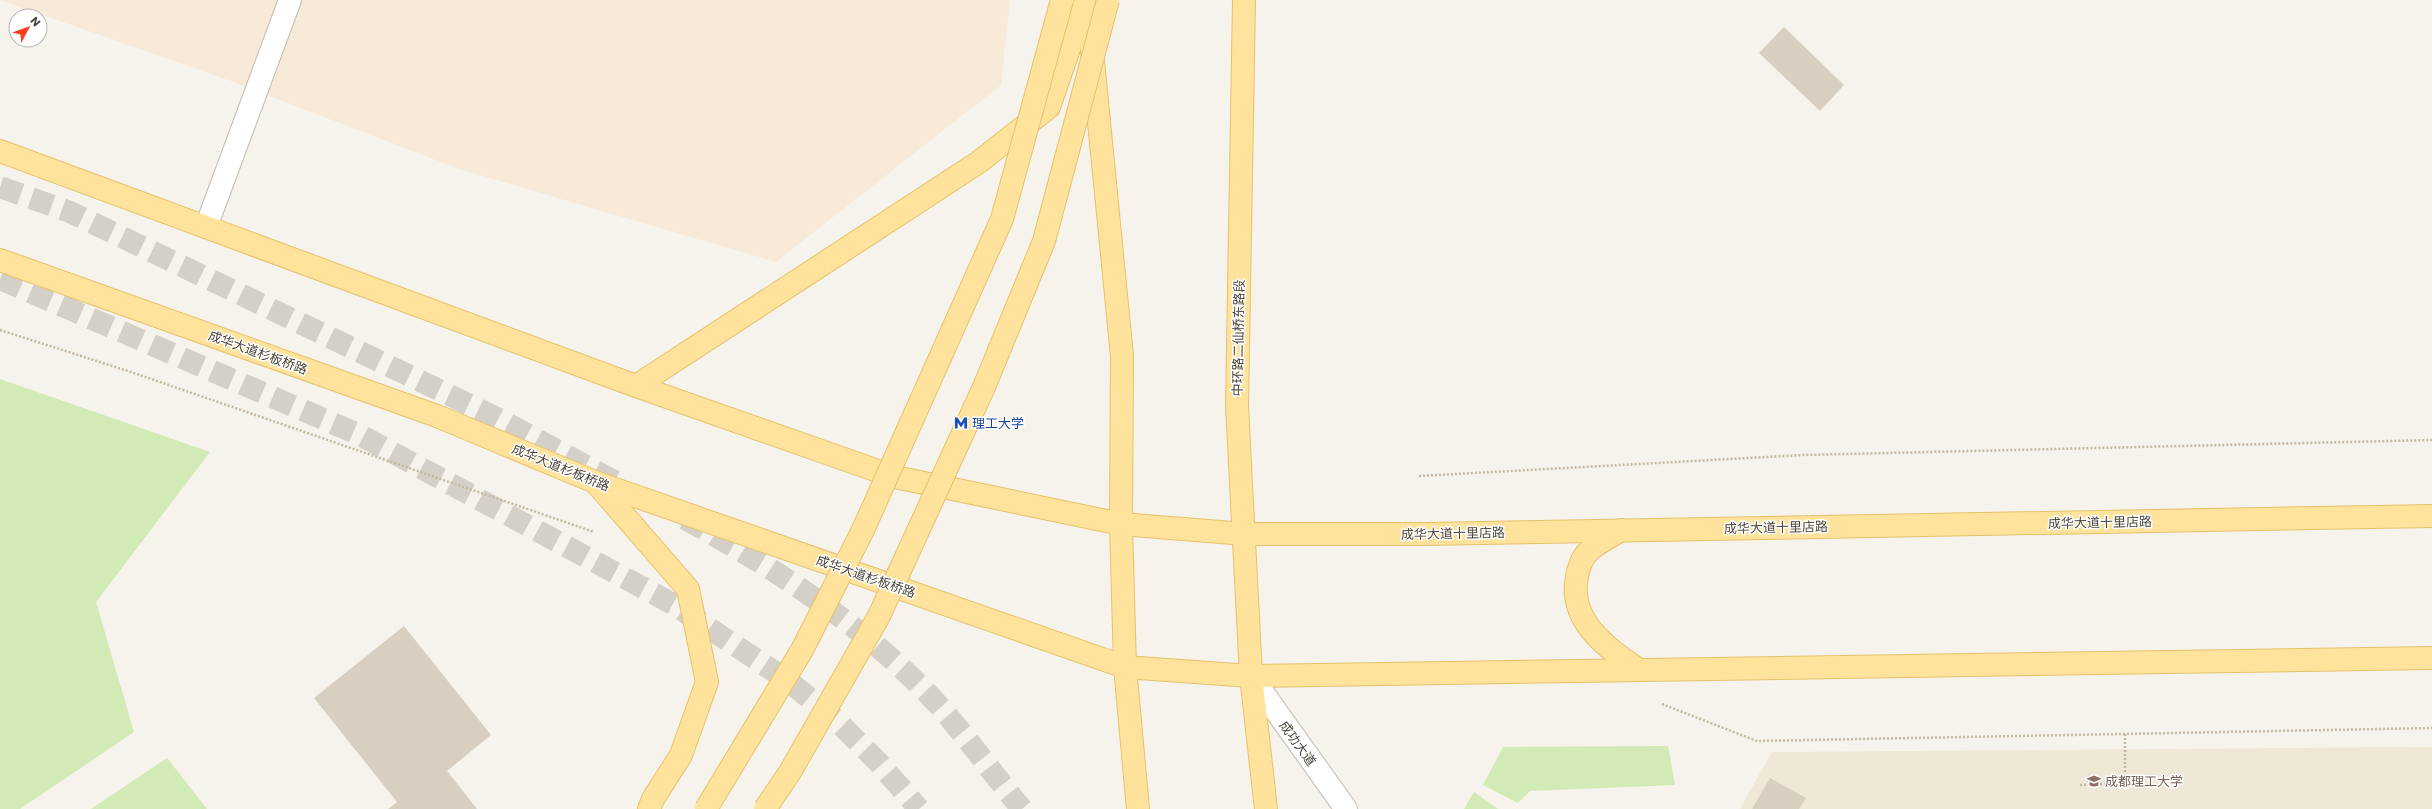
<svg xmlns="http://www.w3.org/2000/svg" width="2432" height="809" font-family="Poppins,'Noto Sans SC',sans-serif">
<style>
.commercial{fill:#f7ead8}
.education{fill:#efe8d6}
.green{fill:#d2eab5}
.building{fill:#d8cfc1}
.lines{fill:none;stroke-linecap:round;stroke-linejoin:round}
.primary-tunnel{stroke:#d4d0c8;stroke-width:22;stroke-dasharray:22 11;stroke-linecap:butt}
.minor-casing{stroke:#c2bbae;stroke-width:24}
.primary-casing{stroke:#e6c16a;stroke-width:24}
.path{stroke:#c4b79f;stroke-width:2.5;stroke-dasharray:2 2;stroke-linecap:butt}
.minor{stroke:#fff;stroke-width:22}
.primary{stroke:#ffe39c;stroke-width:22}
.primary-bridge-casing{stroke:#e6c16a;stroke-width:24;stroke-linecap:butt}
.primary-bridge{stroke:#ffe39c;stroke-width:22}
.labels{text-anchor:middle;stroke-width:3;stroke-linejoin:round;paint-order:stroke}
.street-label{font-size:13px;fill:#4b4439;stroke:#fff}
.transit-label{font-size:13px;fill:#164399;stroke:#fff;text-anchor:start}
.education-label{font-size:13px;fill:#785e54;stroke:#fff;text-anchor:start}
</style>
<rect width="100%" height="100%" fill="#f6f3ec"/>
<polygon class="commercial" points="0,0 1010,0 1001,85 776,262 459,169 231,81"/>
<polygon class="education" points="2432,747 2432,809 1740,809 1772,752"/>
<g class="green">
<polygon points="0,379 210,452 96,602 134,732 20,809 0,809"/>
<polygon points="1668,746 1675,785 1530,791 1518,803 1483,785 1503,747"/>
<polygon points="167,758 207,809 91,809"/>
<polygon points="1474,792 1498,809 1464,809"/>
</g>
<g class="building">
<polygon points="1784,27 1844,85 1820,111 1759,53"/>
<polygon points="404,626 491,735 447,771 477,809 388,809 397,802 314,698"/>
<polygon points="1770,778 1806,798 1799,809 1752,809"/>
</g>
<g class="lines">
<g class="primary-tunnel">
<polyline points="0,187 70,212 497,418 616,482"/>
<polyline points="0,279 360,435 673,604 787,680 835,719 878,762 919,809"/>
<path d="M685,519C774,568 859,622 930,696C963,731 991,772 1022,809"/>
</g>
<defs>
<g id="minor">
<polyline points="206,227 290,0"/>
<polyline points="1251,676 1346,809"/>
</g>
<g id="primary">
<polyline points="1087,0 1122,356 1121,524 1125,667 1138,809"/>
<polyline points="1244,0 1237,406 1251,676 1266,809"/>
<polyline points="0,151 636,386 895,477 1121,524 1245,534 1424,534 2432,516"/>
<polyline points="0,260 437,416 595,482 1125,667 1251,676 2432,658"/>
<polyline points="636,386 979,162 1049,107 1084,5"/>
<polyline points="596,483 688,589 707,682 681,755 653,799 649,809"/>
<path d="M1621,530C1611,537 1596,543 1588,552C1582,558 1578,569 1577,577C1568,621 1607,648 1639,670"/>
</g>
</defs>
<use href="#minor" class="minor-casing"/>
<use href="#primary" class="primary-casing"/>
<g class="path">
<polyline points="0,330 131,372 594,532"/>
<polyline points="1419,476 1803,455 2432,440"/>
<polyline points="1662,704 1757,741 2432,728"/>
<polyline points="2080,785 2125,783 2125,733"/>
</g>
<use href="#minor" class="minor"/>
<use href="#primary" class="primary"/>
<defs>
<g id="primary-bridge">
<polyline points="706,809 802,650 863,530 1002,219 1062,0"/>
<polyline points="765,809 790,772 879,616 984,387 1044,241 1108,0"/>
</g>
</defs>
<use href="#primary-bridge" class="primary-bridge-casing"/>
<use href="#primary-bridge" class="primary-bridge"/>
</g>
<defs>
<symbol id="metro-bare" viewBox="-9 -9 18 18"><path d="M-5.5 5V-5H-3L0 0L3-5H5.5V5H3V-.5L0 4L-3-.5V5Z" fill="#1a4fb4" stroke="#fff" stroke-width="2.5" paint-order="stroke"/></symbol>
<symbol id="university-bare" viewBox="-9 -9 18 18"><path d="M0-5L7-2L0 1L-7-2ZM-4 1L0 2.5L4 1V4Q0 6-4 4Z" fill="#8d6e63" stroke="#fff" stroke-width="2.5" paint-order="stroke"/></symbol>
</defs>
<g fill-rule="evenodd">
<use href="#metro-bare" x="951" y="413" width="20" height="20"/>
<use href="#university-bare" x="2084" y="771" width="20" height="20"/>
</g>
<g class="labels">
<g class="street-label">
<text transform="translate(1238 338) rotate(-89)" y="5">中环路二仙桥东路段</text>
<text transform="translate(258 352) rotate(20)" y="5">成华大道杉板桥路</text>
<text transform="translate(561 467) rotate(22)" y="5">成华大道杉板桥路</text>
<text transform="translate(2100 522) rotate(-1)" y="5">成华大道十里店路</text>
<text transform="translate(1776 527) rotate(-1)" y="5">成华大道十里店路</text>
<text transform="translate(1453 533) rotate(-1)" y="5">成华大道十里店路</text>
<text transform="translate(866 576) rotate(19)" y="5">成华大道杉板桥路</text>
<text transform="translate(1298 743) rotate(54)" y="5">成功大道</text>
</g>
<g class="transit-label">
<text x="972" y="428">理工大学</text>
</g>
<g class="education-label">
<text x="2105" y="786">成都理工大学</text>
</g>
</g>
<g transform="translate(28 28) rotate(49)"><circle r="19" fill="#ffffff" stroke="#b7b4b0"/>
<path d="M0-3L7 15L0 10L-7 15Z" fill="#fc3f1d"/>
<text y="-6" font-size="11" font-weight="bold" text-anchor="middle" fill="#4b4439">N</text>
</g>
</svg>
